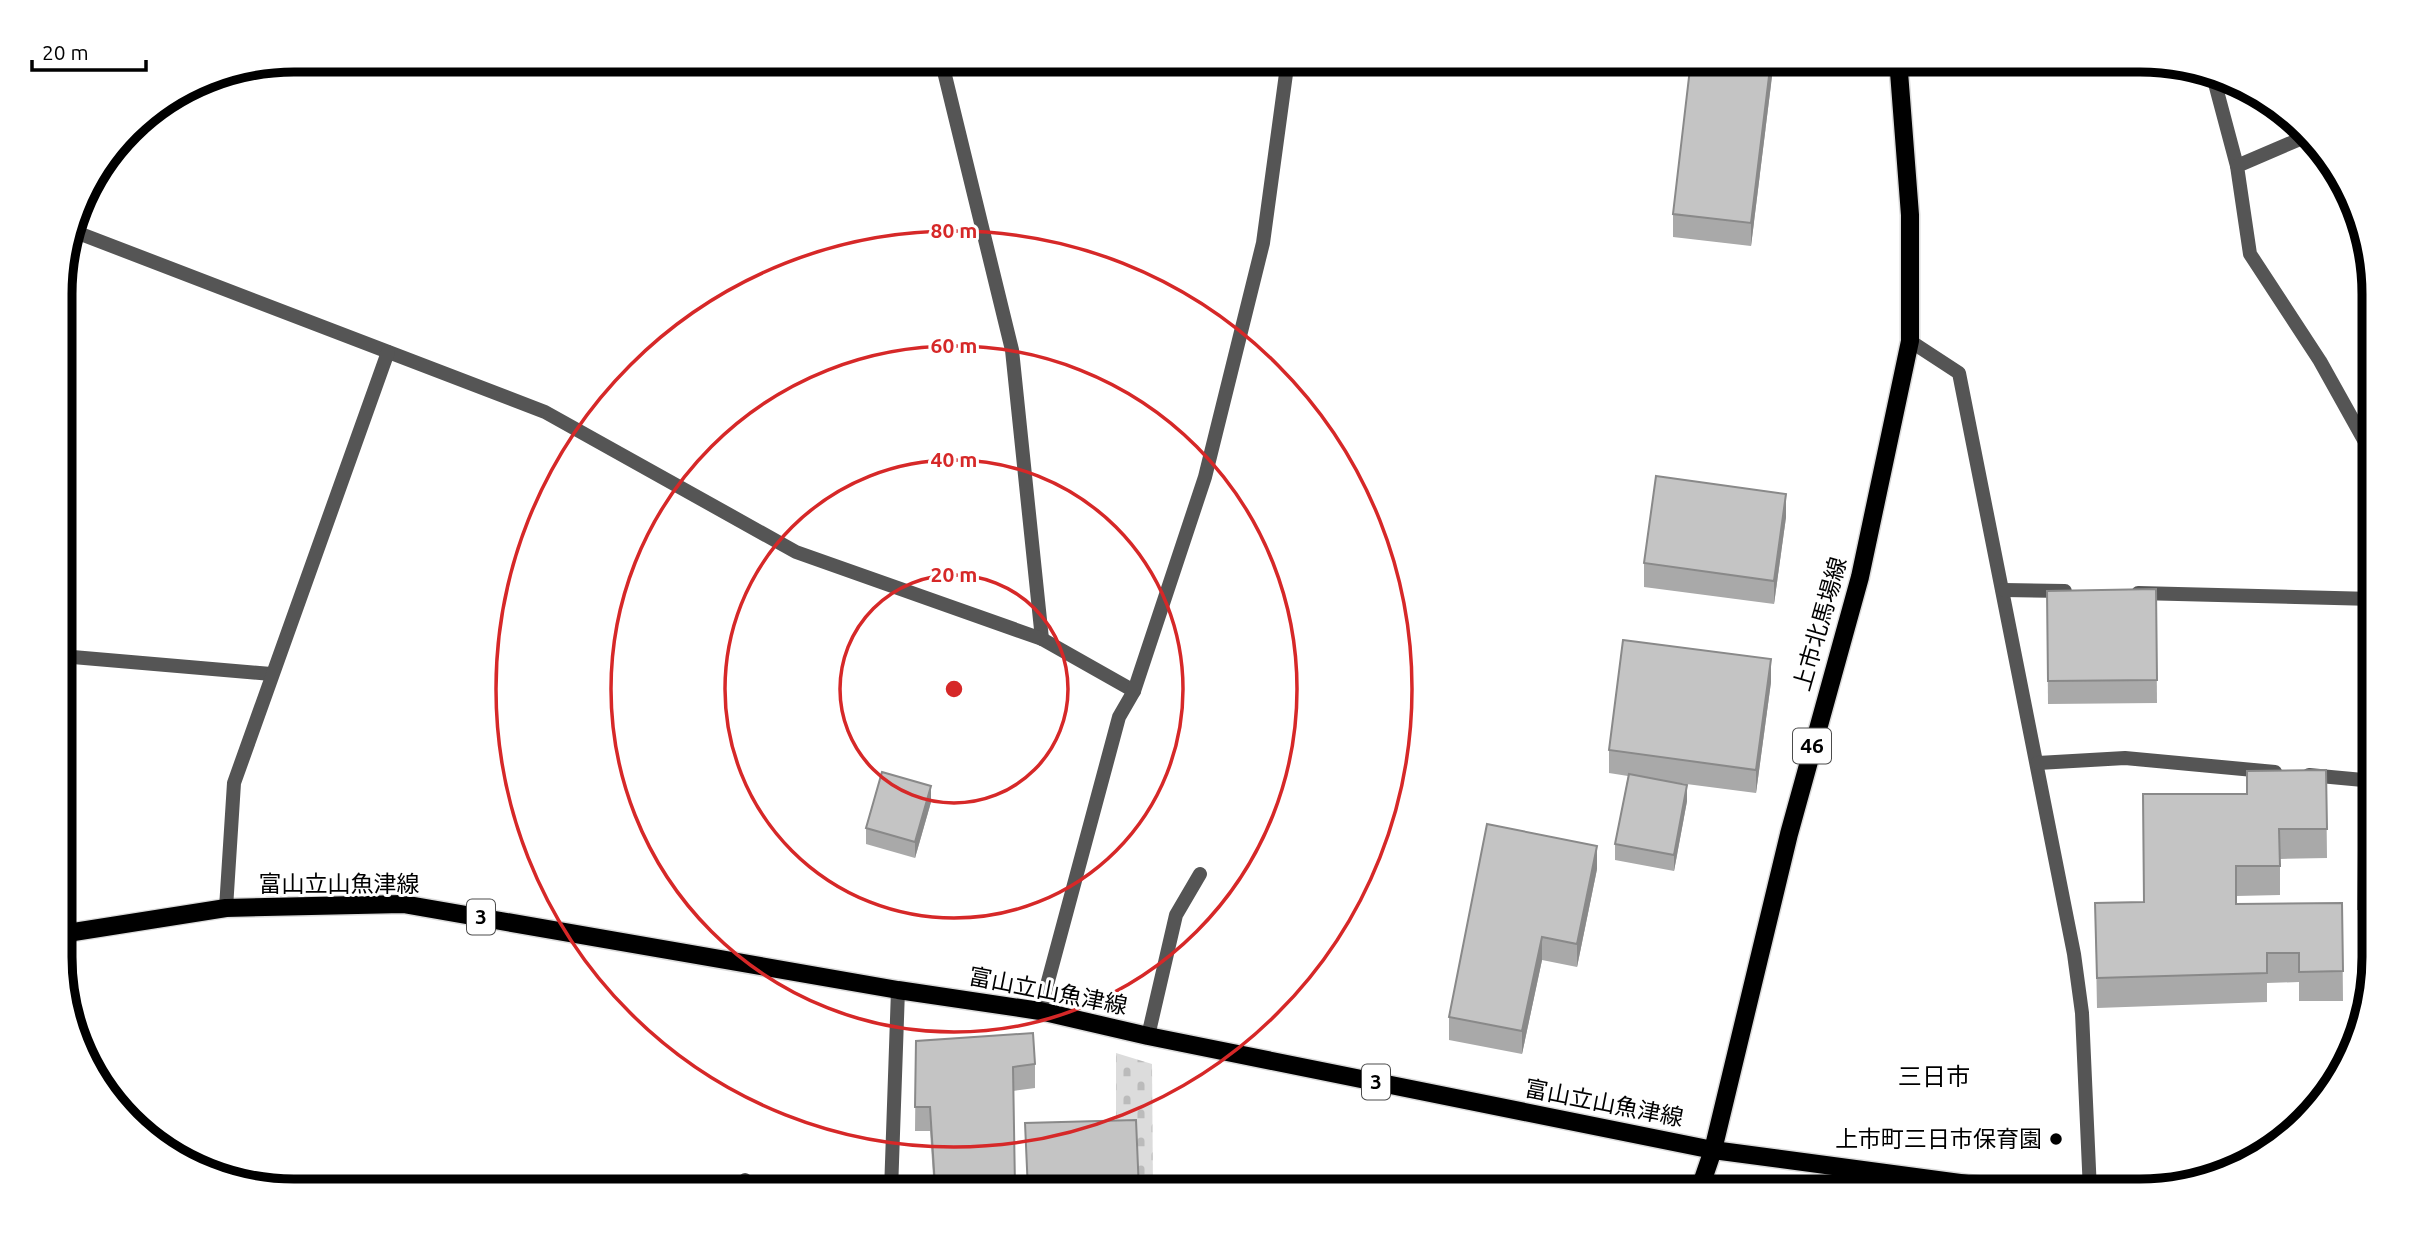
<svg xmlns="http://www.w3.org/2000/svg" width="2434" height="1251" font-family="Ubuntu,'Noto Sans JP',sans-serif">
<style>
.cemetery{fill:url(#cemetery-stones)}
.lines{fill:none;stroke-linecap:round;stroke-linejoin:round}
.primary-casing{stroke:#dbdbdb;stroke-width:21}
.street{stroke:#555;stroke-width:14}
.primary{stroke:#000;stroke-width:18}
.wall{fill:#a9a9a9}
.shaded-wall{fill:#898989}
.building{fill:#c4c4c4;stroke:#898989;stroke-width:2}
.ring{fill:none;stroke:#d62828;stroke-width:3.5}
.poi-dot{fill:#000;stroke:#fff;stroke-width:2.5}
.labels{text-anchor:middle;stroke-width:6;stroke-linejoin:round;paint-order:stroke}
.shield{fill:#fff;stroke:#4c4c4c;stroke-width:2}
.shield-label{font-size:21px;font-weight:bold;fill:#000}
.street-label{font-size:23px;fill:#000;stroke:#fff}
.poi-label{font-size:23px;fill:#000;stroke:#fff;text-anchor:end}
.neighbourhood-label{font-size:24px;fill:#000;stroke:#fff}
.rim{fill:none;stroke:#000;stroke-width:9}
.centre{fill:#d62828;stroke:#fff;stroke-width:3.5}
.ring-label{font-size:21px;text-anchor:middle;font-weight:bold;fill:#d62828;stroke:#fff;stroke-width:6;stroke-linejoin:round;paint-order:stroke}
</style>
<defs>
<pattern id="cemetery-stones" width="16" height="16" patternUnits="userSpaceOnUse" patternTransform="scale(1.75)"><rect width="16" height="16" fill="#dcdcdc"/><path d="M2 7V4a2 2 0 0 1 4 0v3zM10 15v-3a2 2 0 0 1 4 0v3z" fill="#bbb"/></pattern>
</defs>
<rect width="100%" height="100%" fill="#fff"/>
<polygon class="cemetery" points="1116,1053 1152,1064 1153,1191 1138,1191 1116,1144"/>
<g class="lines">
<defs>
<g id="primary">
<polyline points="61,934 226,908 403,904 898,990 1040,1011 1148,1036 1713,1150 2020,1191"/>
<polyline points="1699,1191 1713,1150 1789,834 1860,577 1910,341 1910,215 1898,59"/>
</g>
</defs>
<use href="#primary" class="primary-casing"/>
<g class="street">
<polyline points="941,59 1012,350 1042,639"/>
<polyline points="2213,76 2237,166"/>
<polyline points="2307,136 2237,166 2250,254 2320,361 2373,456"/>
<polyline points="73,231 545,412 796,552 1042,639 1134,691"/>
<polyline points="1910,341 1959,373 2074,954 2082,1013 2090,1191"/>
<polyline points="2004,590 2065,591"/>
<polyline points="2138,593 2373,599"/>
<polyline points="61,656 271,674"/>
<polyline points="2038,763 2125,758 2275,772"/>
<polyline points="2309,775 2374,781"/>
<polyline points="226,908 234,783 388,352"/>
<polyline points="1040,1011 1119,717 1134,691 1205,477 1263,243 1288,59"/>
<polyline points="1148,1036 1176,915 1200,874"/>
<polyline points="745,1180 749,1191"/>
<polyline points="891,1191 898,990"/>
</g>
<use href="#primary" class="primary"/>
</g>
<g class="wall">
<polygon points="1691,60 1774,60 1751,246 1673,237 1673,214"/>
<polygon points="1786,517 1774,604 1644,587 1644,563"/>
<polygon points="2156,589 2157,703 2048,704 2047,591"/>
<polygon points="1771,682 1756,793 1671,782 1687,801 1674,871 1615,860 1615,844 1628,776 1609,773 1609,750"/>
<polygon points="2326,770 2327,858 2280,859 2280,895 2236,896 2236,904 2342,903 2343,1001 2299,1001 2299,982 2267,983 2267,1002 2097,1008 2095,903 2144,902 2247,794"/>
<polygon points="2374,793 2374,932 2358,932 2358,909"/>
<polygon points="931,802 915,858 866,844 866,828"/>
<polygon points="1597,869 1577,967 1542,960 1522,1054 1449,1040 1449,1017"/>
<polygon points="916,1041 1035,1064 1035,1088 1013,1091 1015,1191 934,1191 930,1131 915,1131"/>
</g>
<g class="shaded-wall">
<polygon points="1771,60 1774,60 1751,246 1751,223"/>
<polygon points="1786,494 1786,517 1774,604 1774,581"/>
<polygon points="1771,659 1771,682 1756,793 1756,770"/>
<polygon points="1687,785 1687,801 1674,871 1674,855"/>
<polygon points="931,786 931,802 915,858 915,842"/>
<polygon points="1597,846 1597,869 1577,967 1577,944"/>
<polygon points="1542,937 1542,960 1522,1054 1522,1031"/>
</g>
<g class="building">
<polygon points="1691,60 1771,60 1751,223 1673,214"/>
<polygon points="1656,476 1786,494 1774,581 1644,563"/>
<polygon points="2156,589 2157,680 2048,681 2047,591"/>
<polygon points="1623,640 1771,659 1756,770 1609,750"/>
<polygon points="2326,770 2327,829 2279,829 2280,866 2236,866 2236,904 2342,903 2343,971 2299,972 2299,953 2267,953 2267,973 2097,978 2095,903 2144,902 2143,794 2247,794 2247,771"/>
<polygon points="882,772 931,786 915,842 866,828"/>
<polygon points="1629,774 1687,785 1674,855 1615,844"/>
<polygon points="2360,793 2374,793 2374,909 2358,909"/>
<polygon points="1487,824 1597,846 1577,944 1542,937 1522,1031 1449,1017"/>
<polygon points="1033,1033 1035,1064 1013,1067 1015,1188 935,1186 930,1107 915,1107 916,1041"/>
<polygon points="1136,1120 1139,1191 1028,1191 1025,1123"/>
</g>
<g class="ring">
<circle cx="954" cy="689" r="114"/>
<circle cx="954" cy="689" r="229"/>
<circle cx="954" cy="689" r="343"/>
<circle cx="954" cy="689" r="458"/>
</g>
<circle class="poi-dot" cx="2056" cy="1139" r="7"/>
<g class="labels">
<g class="shield">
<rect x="1793" y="728.5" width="38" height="35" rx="5"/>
<rect x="467" y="899.5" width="28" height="35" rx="5"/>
<rect x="1362" y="1064.5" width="28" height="35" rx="5"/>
</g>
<g class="shield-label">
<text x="1812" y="753">46</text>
<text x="481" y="924">3</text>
<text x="1376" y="1089">3</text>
</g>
<g class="street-label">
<text transform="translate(1820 624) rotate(-74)" y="8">上市北馬場線</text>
<text x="339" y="892">富山立山魚津線</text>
<text transform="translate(1048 991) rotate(11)" y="8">富山立山魚津線</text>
<text transform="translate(1604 1103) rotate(11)" y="8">富山立山魚津線</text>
</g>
<g class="poi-label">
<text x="2042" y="1147">上市町三日市保育園</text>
</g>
<g class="neighbourhood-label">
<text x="1934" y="1085">三日市</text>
</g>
</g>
<path d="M0 0H2434V1251H0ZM294 72H2140A222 222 0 0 1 2362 294V957A222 222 0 0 1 2140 1179H294A222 222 0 0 1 72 957V294A222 222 0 0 1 294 72Z" fill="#fff" fill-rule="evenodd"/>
<path class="rim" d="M294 72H2140A222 222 0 0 1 2362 294V957A222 222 0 0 1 2140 1179H294A222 222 0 0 1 72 957V294A222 222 0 0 1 294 72Z"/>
<circle cx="954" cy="689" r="10" class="centre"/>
<g class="ring-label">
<text x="954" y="238">80 m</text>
<text x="954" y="353">60 m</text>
<text x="954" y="467">40 m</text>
<text x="954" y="582">20 m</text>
</g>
<path d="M32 60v10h114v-10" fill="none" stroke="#000000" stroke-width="3.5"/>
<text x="42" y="60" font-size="21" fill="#000000" stroke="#ffffff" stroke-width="5" paint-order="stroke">20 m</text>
</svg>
